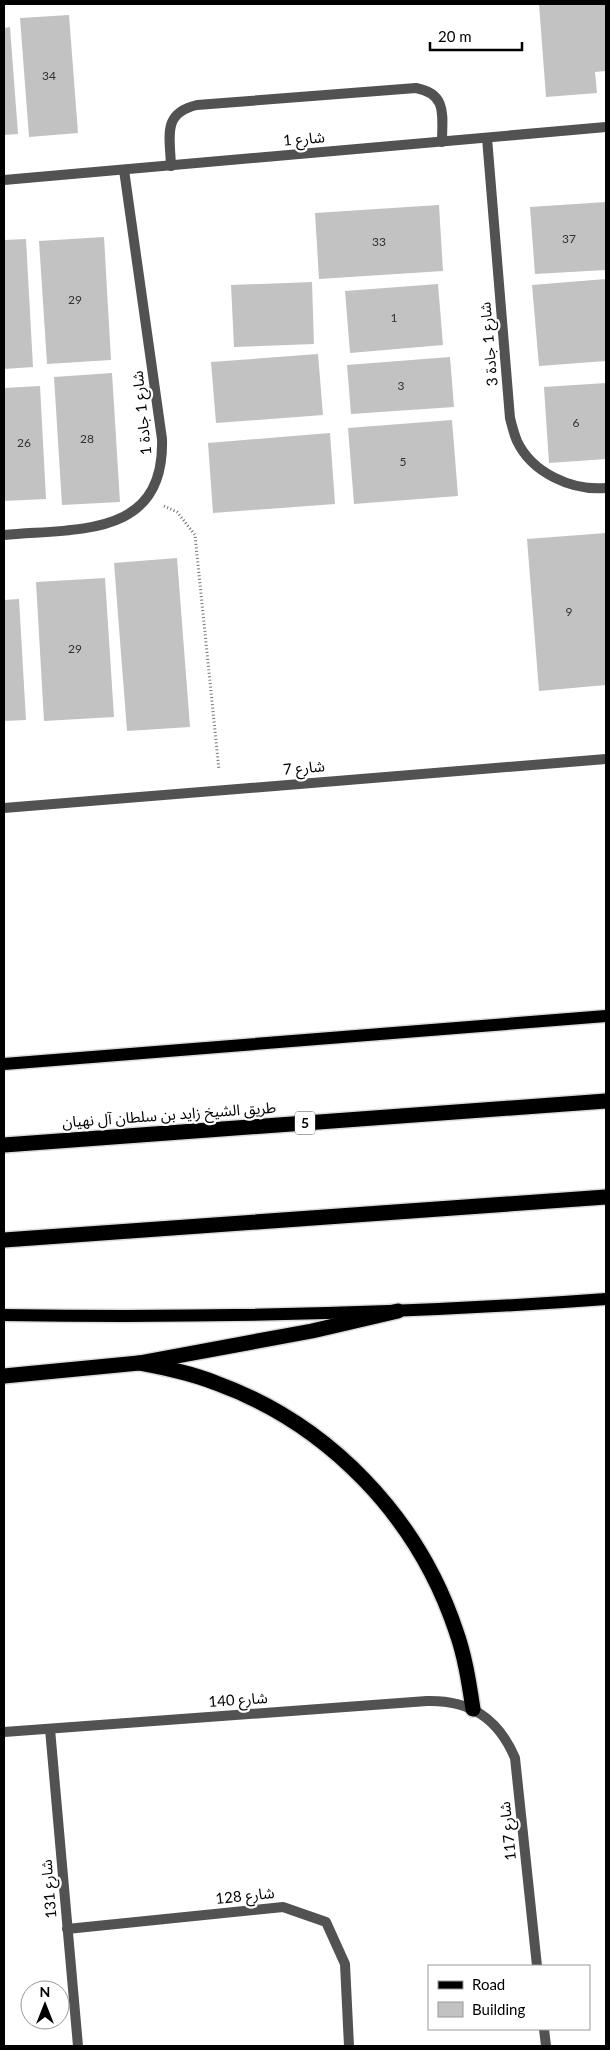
<svg xmlns="http://www.w3.org/2000/svg" width="610" height="2050" font-family="Lato,'Noto Sans Arabic',sans-serif">
<style>
.building{fill:#c2c2c2}
.lines{fill:none;stroke-linecap:round;stroke-linejoin:round}
.primary-casing{stroke:#dbdbdb;stroke-width:15}
.motorway-casing{stroke:#dbdbdb;stroke-width:18}
.path{stroke:#747474;stroke-width:3;stroke-dasharray:1 2.5;stroke-linecap:butt}
.service{stroke:#525252;stroke-width:10}
.minor{stroke:#525252;stroke-width:10}
.primary{stroke:#000;stroke-width:12}
.motorway{stroke:#000;stroke-width:15}
.labels{text-anchor:middle;stroke-width:4.5;stroke-linejoin:round;paint-order:stroke}
.number-label{font-size:12px;fill:#303030}
.shield{fill:#fff;stroke:#4c4c4c;stroke-width:1}
.shield-label{font-size:14px;font-weight:bold;fill:#000}
.street-label{font-size:15px;fill:#000;stroke:#fff}
</style>
<rect width="100%" height="100%" fill="#fff"/>
<g class="building">
<polygon points="539,4 606,4 606,71 595,72 597,93 546,97"/>
<polygon points="69,15 78,133 29,137 20,18"/>
<polygon points="10,27 18,134 4,135 4,28"/>
<polygon points="606,202 606,270 535,274 530,207"/>
<polygon points="439,205 443,271 319,279 315,213"/>
<polygon points="104,237 111,360 47,364 39,241"/>
<polygon points="26,239 33,367 4,369 4,240"/>
<polygon points="606,279 606,361 539,366 532,285"/>
<polygon points="312,282 314,344 234,347 231,285"/>
<polygon points="438,284 443,345 350,353 345,291"/>
<polygon points="318,354 323,415 216,423 211,362"/>
<polygon points="450,357 454,407 351,414 347,365"/>
<polygon points="112,373 120,502 62,505 54,377"/>
<polygon points="606,383 606,459 549,463 544,387"/>
<polygon points="40,386 46,499 4,501 4,388"/>
<polygon points="452,420 458,496 354,504 348,428"/>
<polygon points="330,433 335,504 213,513 208,443"/>
<polygon points="606,533 606,685 539,691 527,539"/>
<polygon points="177,558 190,727 127,731 114,563"/>
<polygon points="105,578 114,717 44,721 36,582"/>
<polygon points="19,599 26,720 4,721 4,600"/>
</g>
<g class="lines">
<defs>
<g id="primary">
<polyline points="4,1064 606,1016"/>
<path d="M4,1315C205,1318 406,1314 606,1299"/>
</g>
<g id="motorway">
<polyline points="4,1145 606,1101"/>
<polyline points="4,1240 606,1197"/>
<path d="M139,1363C165,1368 191,1373 216,1383C329,1424 418,1517 456,1631C465,1656 469,1683 473,1709"/>
<polyline points="4,1376 139,1363 312,1331 398,1311"/>
</g>
</defs>
<use href="#primary" class="primary-casing"/>
<use href="#motorway" class="motorway-casing"/>
<polyline class="path" points="164,506 177,512 195,535 219,770"/>
<path class="service" d="M171,166C170,136 162,113 197,105L416,88C448,94 442,116 442,142"/>
<g class="minor">
<path d="M487,138L510,418C512,426 514,434 517,441C532,473 572,491 606,488"/>
<polyline points="4,180 606,127"/>
<path d="M4,535C76,528 165,539 162,439L124,170"/>
<polyline points="4,808 606,759"/>
<polyline points="50,1729 78,2046"/>
<path d="M4,1732L427,1701C470,1700 498,1718 515,1758L537,1966"/>
<polyline points="67,1929 283,1907 326,1922 345,1964 349,2046"/>
<polyline points="544,2029 546,2046"/>
</g>
<use href="#primary" class="primary"/>
<use href="#motorway" class="motorway"/>
</g>
<g class="labels">
<g class="number-label">
<text x="49" y="80">34</text>
<text x="569" y="243">37</text>
<text x="379" y="246">33</text>
<text x="75" y="304">29</text>
<text x="394" y="322">1</text>
<text x="401" y="390">3</text>
<text x="576" y="427">6</text>
<text x="87" y="443">28</text>
<text x="24" y="447">26</text>
<text x="403" y="466">5</text>
<text x="569" y="616">9</text>
<text x="75" y="653">29</text>
</g>
<rect class="shield" x="295" y="1111.5" width="20" height="23" rx="4"/>
<g class="shield-label">
<text x="305" y="1128">5</text>
</g>
<g class="street-label">
<text transform="translate(304 139) rotate(-5)" y="5">شارع 1</text>
<text transform="translate(489 344) rotate(-95)" y="5">شارع 1 جادة 3</text>
<text transform="translate(142 413) rotate(-96)" y="5">شارع 1 جادة 1</text>
<text transform="translate(304 768) rotate(-5)" y="5">شارع 7</text>
<text transform="translate(169 1115) rotate(-4)" y="5">طريق الشيخ زايد بن سلطان آل نهيان</text>
<text transform="translate(238 1700) rotate(-4)" y="5">شارع 140</text>
<text transform="translate(508 1831) rotate(-96)" y="5">شارع 117</text>
<text transform="translate(49 1889) rotate(-95)" y="5">شارع 131</text>
<text transform="translate(245 1896) rotate(-6)" y="5">شارع 128</text>
</g>
</g>
<rect width="610" height="2050" fill="none" stroke="#000000" stroke-width="10"/>
<rect x="428" y="1965" width="162" height="65" fill="#ffffff" stroke="#999999"/>
<rect x="438" y="1981" width="25" height="8" fill="#000000" stroke="#999999"/>
<text x="472" y="1990" font-size="15" fill="#000000">Road</text>
<rect x="438" y="2002" width="25" height="15" fill="#c2c2c2" stroke="#999999"/>
<text x="472" y="2015" font-size="15" fill="#000000">Building</text>
<g transform="translate(45 2005)"><circle r="24" fill="#ffffff" stroke="#999999"/>
<path d="M0-4L9 19L0 12L-9 19Z" fill="#000000"/>
<text y="-8" font-size="14" font-weight="bold" text-anchor="middle" fill="#000000">N</text>
</g>
<path d="M430 42v8h92v-8" fill="none" stroke="#000000" stroke-width="2.5"/>
<text x="438" y="42" font-size="15" fill="#000000" stroke="#ffffff" stroke-width="4" paint-order="stroke">20 m</text>
</svg>
